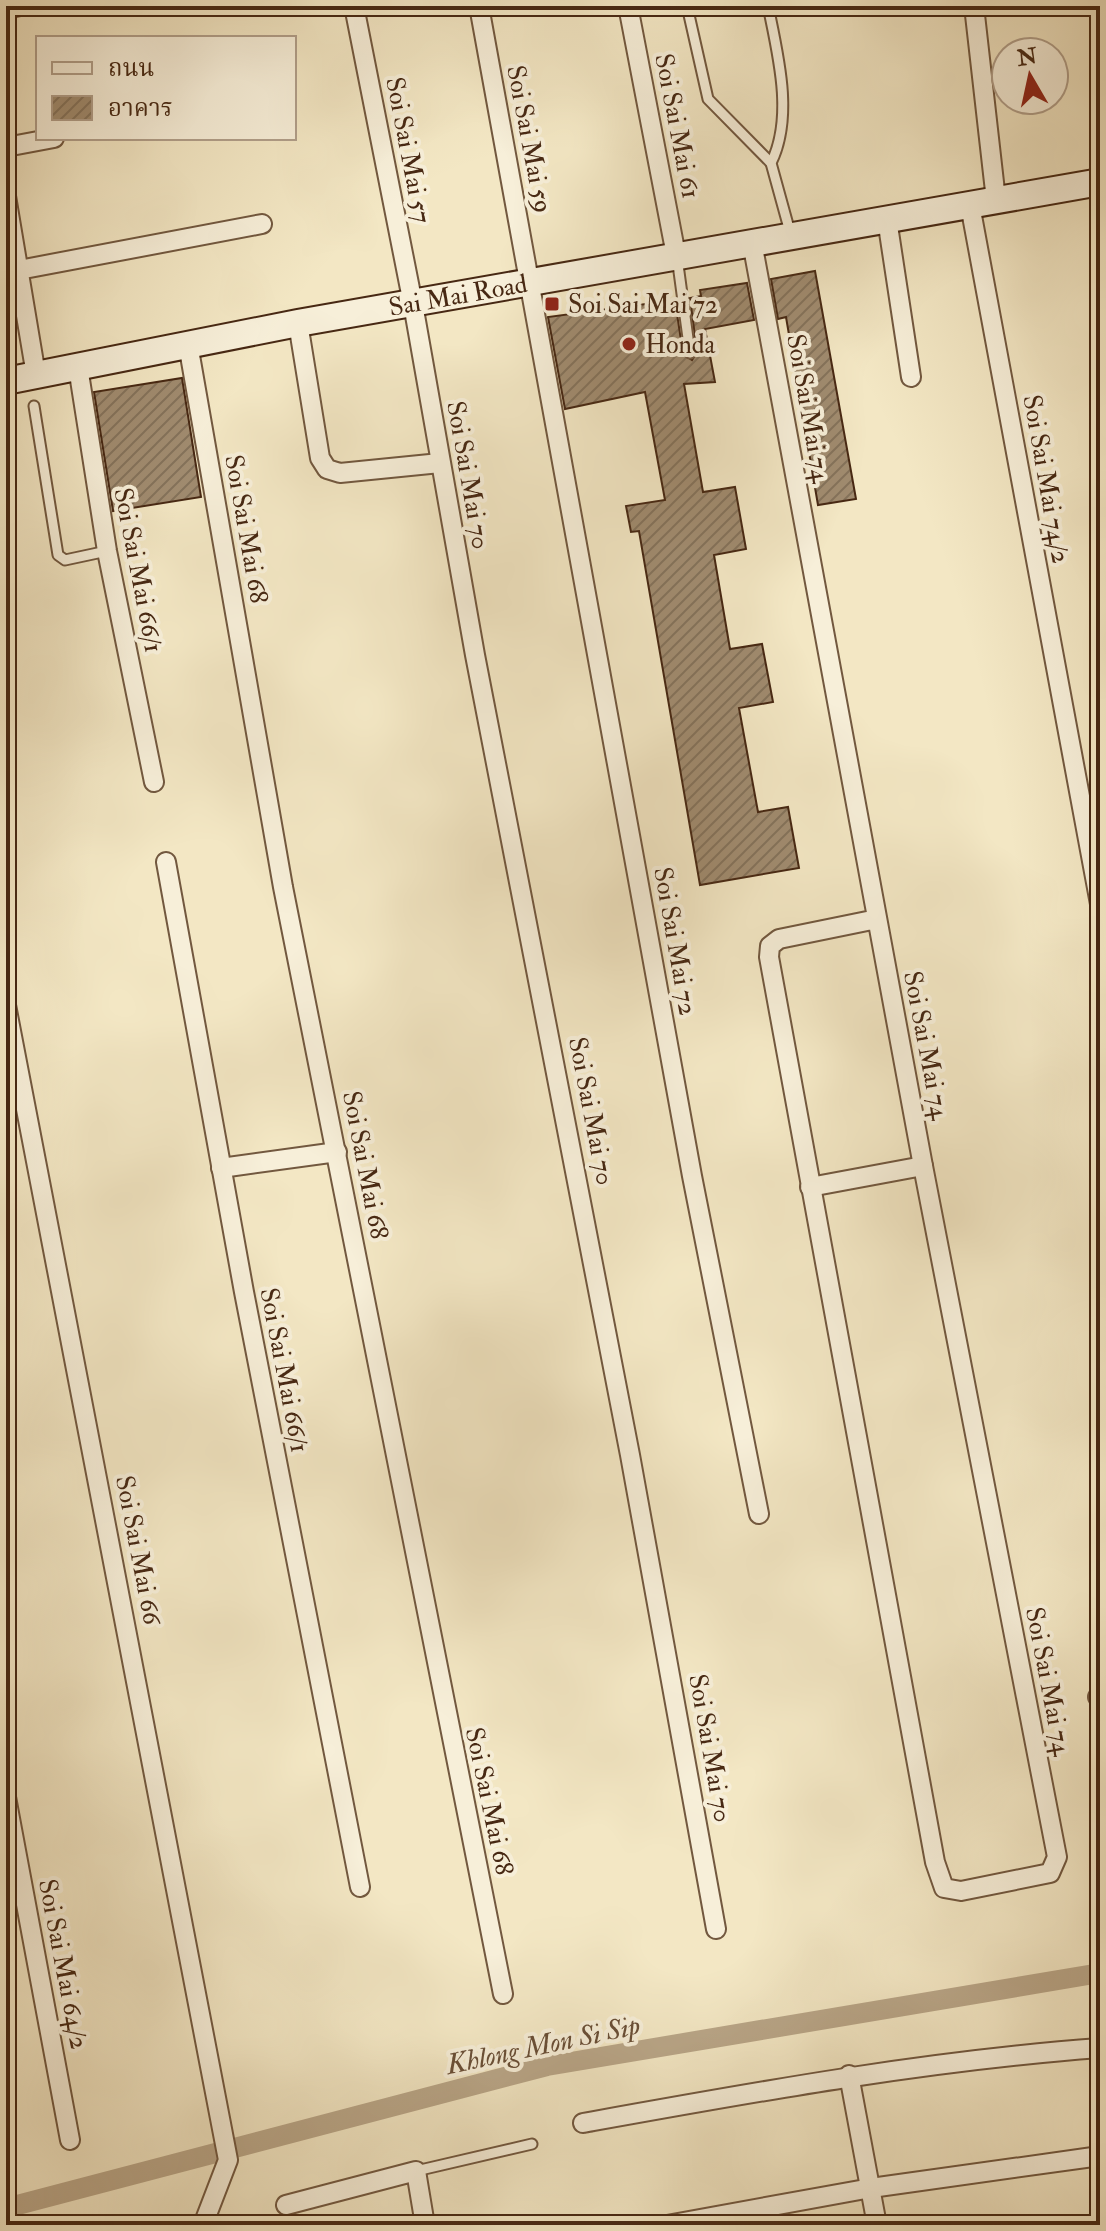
<svg xmlns="http://www.w3.org/2000/svg" width="1106" height="2231" font-family="'IM FELL Double Pica','Noto Serif Thai',serif">
<style>
.lines{fill:none;stroke-linecap:round;stroke-linejoin:round}
.canal{stroke:#b9a688;stroke-width:20}
.building{fill:url(#building-hatch);stroke:#472813;stroke-width:2}
.service-casing{stroke:#72583f;stroke-width:13}
.minor-casing{stroke:#72583f;stroke-width:22}
.secondary-casing{stroke:#472813;stroke-width:30}
.service{stroke:#f7efd9;stroke-width:9}
.minor{stroke:#f7efd9;stroke-width:18}
.secondary{stroke:#f7efd9;stroke-width:26}
.poi-dot{fill:#8f2418;stroke:#f7efd9;stroke-width:3}
.labels{text-anchor:middle;stroke-width:8;stroke-linejoin:round;paint-order:stroke}
.street-label{font-size:26px;fill:#472813;stroke:#f7efd9}
.poi-label{font-size:26px;fill:#472813;stroke:#f7efd9;text-anchor:start}
.water-label{font-size:28px;font-style:italic;fill:#694e36;stroke:#f7efd9}
</style>
<defs>
<pattern id="building-hatch" width="6" height="6" patternUnits="userSpaceOnUse" patternTransform="scale(2)"><rect width="6" height="6" fill="#a08b6f"/><path d="M-1 1l2-2M0 6l6-6M5 7l2-2" fill="none" stroke="#84725a"/></pattern>
</defs>
<rect width="100%" height="100%" fill="#f3e7c4"/>
<filter id="stains"><feTurbulence type="fractalNoise" baseFrequency=".0025" numOctaves="4"/><feColorMatrix values="0 0 0 0 .2 0 0 0 0 .09 0 0 0 0 .02 0 0 0 .5 -.17"/></filter>
<radialGradient id="worn" r=".72"><stop offset=".6" stop-color="#630" stop-opacity="0"/><stop offset="1" stop-color="#630" stop-opacity=".3"/></radialGradient>
<g class="lines">
<polyline class="canal" points="6,2208 547,2066 1100,1973"/>
</g>
<g class="building">
<polygon points="815,271 856,499 818,505 786,317 778,319 771,279"/>
<polygon points="747,283 754,320 705,329 715,382 684,384 703,492 735,487 746,549 714,555 730,649 762,644 773,702 739,708 758,812 788,807 799,868 700,885 639,531 631,532 626,506 665,500 645,392 565,409 548,317 675,300 683,354 692,360 697,352 690,298 701,296 700,290"/>
<polygon points="182,378 201,497 113,511 94,392"/>
</g>
<g class="lines">
<defs>
<g id="service">
<polyline points="687,6 708,99 771,163"/>
<path d="M768,6C778,55 794,117 771,163L790,232"/>
<polyline points="677,257 690,353"/>
<polyline points="34,406 58,555 65,560 107,551"/>
<polyline points="416,2171 532,2144"/>
</g>
<g id="minor">
<polyline points="354,6 413,304 475,655 630,1455 716,1929"/>
<polyline points="479,6 692,1176 759,1514"/>
<polyline points="628,6 676,255"/>
<polyline points="974,6 996,200"/>
<polyline points="6,9 20,6"/>
<polyline points="6,147 54,138"/>
<polyline points="6,196 36,375"/>
<polyline points="970,205 1100,904"/>
<polyline points="887,219 911,377"/>
<polyline points="752,242 923,1166 1057,1857 1050,1873 961,1891 944,1888 935,1862 769,957 770,946 779,939 877,919"/>
<polyline points="19,270 262,224"/>
<polyline points="298,323 320,458 327,469 340,473 440,463"/>
<polyline points="188,344 283,887 503,1994"/>
<polyline points="78,367 107,551 154,782"/>
<polyline points="166,862 244,1292 360,1887"/>
<polyline points="6,1005 228,2160 203,2225"/>
<polyline points="221,1168 337,1152"/>
<polyline points="810,1187 923,1166"/>
<polyline points="1098,1697 1100,1697"/>
<polyline points="6,1797 70,2140"/>
<polyline points="849,2075 877,2225"/>
<path d="M583,2123C755,2092 925,2061 1100,2048"/>
<polyline points="286,2205 416,2171 425,2225"/>
<polyline points="667,2225 871,2188 1100,2156"/>
</g>
<g id="secondary">
<path id="s1" d="M6,381L298,323L1100,182"/>
</g>
</defs>
<use href="#service" class="service-casing"/>
<use href="#minor" class="minor-casing"/>
<use href="#secondary" class="secondary-casing"/>
<use href="#service" class="service"/>
<use href="#minor" class="minor"/>
<use href="#secondary" class="secondary"/>
</g>
<g class="poi-dot">
<rect x="544" y="296" width="16" height="16" rx="4"/>
<circle cx="629" cy="344" r="8"/>
</g>
<g class="labels">
<g class="street-label">
<text transform="translate(678 126) rotate(79)" y="9">Soi Sai Mai 61</text>
<text transform="translate(530 139) rotate(79)" y="9">Soi Sai Mai 59</text>
<text transform="translate(409 150) rotate(79)" y="9">Soi Sai Mai 57</text>
<text dy="9" stroke="none"><textPath href="#s1" startOffset="460">Sai Mai Road</textPath></text>
<text transform="translate(809 408) rotate(80)" y="9">Soi Sai Mai 74</text>
<text transform="translate(469 475) rotate(80)" y="9">Soi Sai Mai 70</text>
<text transform="translate(1047 479) rotate(80)" y="9">Soi Sai Mai 74/2</text>
<text transform="translate(247 529) rotate(80)" y="9">Soi Sai Mai 68</text>
<text transform="translate(139 570) rotate(79)" y="9">Soi Sai Mai 66/1</text>
<text transform="translate(676 941) rotate(80)" y="9">Soi Sai Mai 72</text>
<text transform="translate(927 1045) rotate(79)" y="9">Soi Sai Mai 74</text>
<text transform="translate(592 1111) rotate(79)" y="9">Soi Sai Mai 70</text>
<text transform="translate(366 1165) rotate(79)" y="9">Soi Sai Mai 68</text>
<text transform="translate(285 1370) rotate(79)" y="9">Soi Sai Mai 66/1</text>
<text transform="translate(139 1550) rotate(79)" y="9">Soi Sai Mai 66</text>
<text transform="translate(1049 1681) rotate(79)" y="9">Soi Sai Mai 74</text>
<text transform="translate(711 1748) rotate(80)" y="9">Soi Sai Mai 70</text>
<text transform="translate(490 1801) rotate(78)" y="9">Soi Sai Mai 68</text>
<text transform="translate(64 1964) rotate(79)" y="9">Soi Sai Mai 64/2</text>
</g>
<g class="poi-label">
<text x="568" y="313">Soi Sai Mai 72</text>
<text x="645" y="353">Honda</text>
</g>
<g class="water-label">
<text transform="translate(543 2044) rotate(-12)" y="10">Khlong Mon Si Sip</text>
</g>
</g>
<rect width="1106" height="2231" fill="none" stroke="#f3e7c4" stroke-width="32"/>
<rect x="8" y="8" width="1090" height="2215" fill="none" stroke="#472813" stroke-width="4"/>
<rect x="16" y="16" width="1074" height="2199" fill="none" stroke="#472813" stroke-width="2"/>
<rect x="36" y="36" width="260" height="104" fill="#f7efd9" stroke="#b19f8a" stroke-width="2"/>
<rect x="52" y="62" width="40" height="12" fill="#f7efd9" stroke="#b19f8a" stroke-width="2"/>
<text x="108" y="76" font-size="24" fill="#472813">ถนน</text>
<rect x="52" y="96" width="40" height="24" fill="url(#building-hatch)" stroke="#b19f8a" stroke-width="2"/>
<text x="108" y="116" font-size="24" fill="#472813">อาคาร</text>
<g transform="translate(1030 76) rotate(351)"><circle r="38" fill="#f7efd9" stroke="#b19f8a" stroke-width="2"/>
<path d="M0-6L14 30L0 20L-14 30Z" fill="#8f2418"/>
<text y="-12" font-size="22" font-weight="bold" text-anchor="middle" fill="#472813">N</text>
</g>
<rect width="100%" height="100%" filter="url(#stains)"/>
<rect width="100%" height="100%" fill="url(#worn)"/>
</svg>
